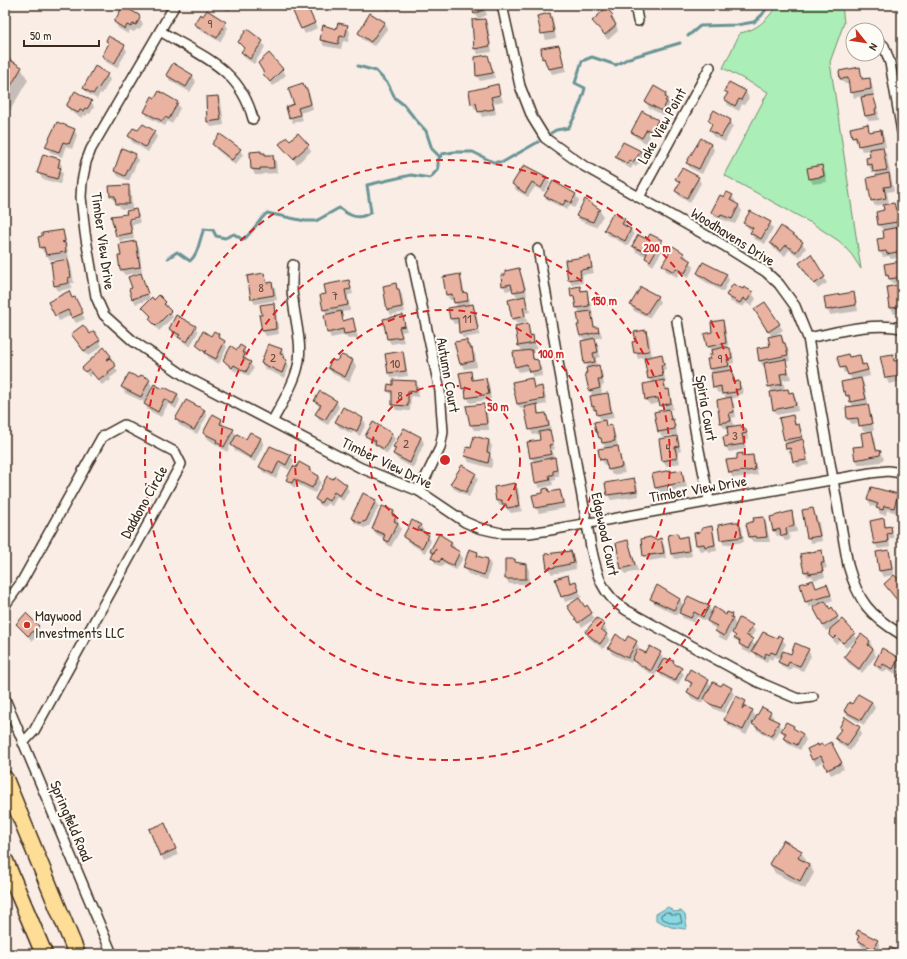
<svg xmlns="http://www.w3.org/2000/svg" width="907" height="959" font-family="'Patrick Hand',sans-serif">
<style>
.green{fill:#abeeb8;stroke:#738c6b}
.water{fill:#8adae5;stroke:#6a9495}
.shadow{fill:#0003}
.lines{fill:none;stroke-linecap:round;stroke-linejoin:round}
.shore{stroke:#5b706e;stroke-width:1}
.stream{stroke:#6a9495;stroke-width:3}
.building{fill:#eab3a1;stroke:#3b2a1e}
.minor-casing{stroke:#3b2a1e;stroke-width:12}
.trunk-casing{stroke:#3b2a1e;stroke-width:19}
.minor{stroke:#fdfcf7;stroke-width:9}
.trunk{stroke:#fedd96;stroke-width:16}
.ring{fill:none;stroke:#d62828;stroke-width:2;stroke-dasharray:7 5}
.poi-dot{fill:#c8321e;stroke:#fdfcf7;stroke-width:1.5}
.labels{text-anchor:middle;stroke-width:4;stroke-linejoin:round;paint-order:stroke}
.number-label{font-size:13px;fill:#674c3f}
.street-label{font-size:15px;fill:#3b2a1e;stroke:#fdfcf7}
.poi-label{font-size:15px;fill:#3b2a1e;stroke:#fdfcf7;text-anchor:start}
.centre{fill:#d62828;stroke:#fdfcf7;stroke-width:2}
.ring-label{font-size:12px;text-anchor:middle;font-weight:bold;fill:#d62828;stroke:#fdfcf7;stroke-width:4;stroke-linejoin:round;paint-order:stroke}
</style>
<rect width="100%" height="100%" fill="#f9ede6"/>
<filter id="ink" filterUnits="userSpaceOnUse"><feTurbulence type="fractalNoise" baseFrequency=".025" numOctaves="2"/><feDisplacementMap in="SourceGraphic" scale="8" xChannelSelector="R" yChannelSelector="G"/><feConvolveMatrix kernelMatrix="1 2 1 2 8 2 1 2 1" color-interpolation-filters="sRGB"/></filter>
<g filter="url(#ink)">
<path class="green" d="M778,5H842L844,23L830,62L861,269L852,255L839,241L813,224L724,175L768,92L723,68L740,33C758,30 767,19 778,5Z"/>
<polygon class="water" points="668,907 674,912 681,911 685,915 687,927 685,929 671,927 656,920 656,914"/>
<g class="shadow">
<polygon points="217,5 233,5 229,11"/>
<polygon points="291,5 307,5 317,28 305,34"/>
<polygon points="380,5 393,5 389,11"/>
<polygon points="469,5 483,5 487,15 478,19"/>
<polygon points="535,5 562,5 562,6 538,11"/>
<polygon points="597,5 608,5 600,10"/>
<polygon points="870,5 883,5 883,10 873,10"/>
<polygon points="606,9 615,21 618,31 608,40 593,21"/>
<polygon points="371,14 385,23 388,28 374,46 362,39 359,33"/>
<polygon points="550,14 553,19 556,38 546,40 538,16"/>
<polygon points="139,19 143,24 139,30 137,29 134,32 130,30 128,34 118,28 115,22"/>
<polygon points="485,20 488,25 492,52 478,54 475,48"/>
<polygon points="225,23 228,28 220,42 198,29 195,24"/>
<polygon points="324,26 337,30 347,26 350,32 348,42 343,41 341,49 324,46 321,40"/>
<polygon points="107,41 124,46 127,51 117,68 106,62 103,56 109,45"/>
<polygon points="239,42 262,42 265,47 254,64 245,58 242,52 244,49"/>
<polygon points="558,46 566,71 552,74 543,58 542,49"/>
<polygon points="269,54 286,75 273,86 264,74"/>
<polygon points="487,56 495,78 480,81 477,76"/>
<polygon points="5,58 21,68 28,80 5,119"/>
<polygon points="173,65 193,76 196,82 190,92 170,81 167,75"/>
<polygon points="859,69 864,80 869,79 872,85 874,95 872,95 879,114 878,114 879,120 869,121 865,116 862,96 854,98 850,84 845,84 841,79 840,72"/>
<polygon points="107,75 110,80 102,94 100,93 97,99 87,93 84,88"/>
<polygon points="730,83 746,92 749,98 744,105 742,104 739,111 728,105 725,99 728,95 726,91"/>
<polygon points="303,85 310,95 313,109 300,113 303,120 293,123 287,107 295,105"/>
<polygon points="497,85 503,101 494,103 496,114 482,117 478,108 475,109 472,103"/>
<polygon points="666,94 670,104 665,116 649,108 646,102"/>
<polygon points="218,97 221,102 224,125 211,127 208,121"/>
<polygon points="91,101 94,107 90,114 88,113 86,116 83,115 82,118 70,111 67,106"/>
<polygon points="177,103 180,108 172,124 168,121 165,126 148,117 145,112"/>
<polygon points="642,112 658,121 661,126 655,136 651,134 646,143 635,137 632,132"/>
<polygon points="709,120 730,121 733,126 725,142 713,136 710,130 712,125"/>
<polygon points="867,125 871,133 881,131 884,137 886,147 882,147 886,153 894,191 887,192 889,203 875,206 872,200 877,177 874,169 871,170 868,164 872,157 870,150 862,151 858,141 856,142 853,136"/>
<polygon points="74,130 77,135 72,149 66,146 62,157 50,152 46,147"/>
<polygon points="138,131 154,132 157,137 148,152 132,142 129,136"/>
<polygon points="213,144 240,150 243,155 235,165 216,149"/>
<polygon points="280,144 308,146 311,151 297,164"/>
<polygon points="711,144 714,150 702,174 690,168 687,163"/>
<polygon points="640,151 643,157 639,164 638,163 636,167 633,165 631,169 620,162 616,157"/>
<polygon points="261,154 273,156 276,161 277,173 263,174 262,175 255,175 252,169"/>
<polygon points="135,155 138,160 129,181 118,176 115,171"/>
<polygon points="59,160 62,166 61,171 63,174 60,184 42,179 39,173"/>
<polygon points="822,166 825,172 827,182 813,184 810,179"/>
<polygon points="534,170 547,178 550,183 544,192 535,187 528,197 516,190 513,184"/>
<polygon points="698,178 701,183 690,203 680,197 676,191 680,185 676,179"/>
<polygon points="553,183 576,195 579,201 574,208 570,205 567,210 549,201 545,196"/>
<polygon points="128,186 131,192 132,209 121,209 117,201 114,201 111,196"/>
<polygon points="727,193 732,196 736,202 734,204 739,206 742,211 735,224 715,217 712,212"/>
<polygon points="585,200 600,211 603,216 596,227 581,221 577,216"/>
<polygon points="894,205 902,220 902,224 898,227 902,235 902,257 891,259 889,256 883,257 880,252 885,238 883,230 879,225 885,211"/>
<polygon points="135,210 139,216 129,218 129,221 139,218 140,223 132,225 134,239 120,241 117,236 112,217 128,215"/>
<polygon points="624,220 627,225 626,227 631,230 634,235 628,246 608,235 605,230"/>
<polygon points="745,223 770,223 773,228 765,244 754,239 751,233 752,231 748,228"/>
<polygon points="781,228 802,243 806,248 800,257 789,250 785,256 774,249 771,243"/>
<polygon points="62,231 65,236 69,258 50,260 46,253 44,253 41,248"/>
<polygon points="648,241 662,241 665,246 653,266 649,263 646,256 636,252 633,246"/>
<polygon points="136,242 139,248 142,272 125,275 121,270 119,257"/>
<polygon points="684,253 694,267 688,278 679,273 677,277 666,271 663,265"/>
<polygon points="811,256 827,283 818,289 803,268"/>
<polygon points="589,257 594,273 582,275 583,283 572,285 569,280"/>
<polygon points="68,260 71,266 74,283 71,283 72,288 58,291 55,285"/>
<polygon points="902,262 902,283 893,284 887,275"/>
<polygon points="519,269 526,288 527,296 524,296 528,303 530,312 525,313 527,322 517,324 513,318 518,299 513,289 506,291 503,285 506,275"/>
<polygon points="698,273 726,274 729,280 723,292 701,279"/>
<polygon points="141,274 150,299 136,304 133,298 133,289"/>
<polygon points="264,274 268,284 272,283 275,288 277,300 255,304 252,299 248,277"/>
<polygon points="459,275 462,281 465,294 470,300 469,306 473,305 476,311 480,335 463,338 460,333 460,323 454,324 451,319 458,308 454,300 450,300 447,295 444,278"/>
<polygon points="349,281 353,294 348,295 350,311 340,312 344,321 353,320 358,338 348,339 345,335 331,338 328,332 327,315 324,309 327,295"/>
<polygon points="395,284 402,295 405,312 391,315 388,309"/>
<polygon points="902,286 902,312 894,314 891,308 888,288"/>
<polygon points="580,287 583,292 586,291 589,297 592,311 590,312 593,317 595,328 598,328 601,333 602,337 594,339 598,345 600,357 596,358 597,367 602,372 604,385 601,386 602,395 607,394 610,400 614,418 601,420 593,406 593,397 590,390 587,367 582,347 585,341 581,335 580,313 572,296"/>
<polygon points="744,288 752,293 756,299 751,306 746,303 743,307 731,302 728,296 743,291"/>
<polygon points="853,293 856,299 858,311 830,315 827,309"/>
<polygon points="657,297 660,302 649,318 634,311 631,305"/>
<polygon points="72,299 77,304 85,319 76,323 71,315 59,321 50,302"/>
<polygon points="154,301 165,302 173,317 159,331 153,324 150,319 151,317 143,307"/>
<polygon points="765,303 783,330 772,337 781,335 788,349 790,361 786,361 791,379 783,380 785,390 788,390 790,394 792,394 796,399 798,411 777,415 774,409 773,393 769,386 766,366 763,366 760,361 771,346 772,337 755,310"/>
<polygon points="273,304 276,310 279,334 266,336 263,331 260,316 263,316"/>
<polygon points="402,316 407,331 401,332 404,342 391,344 388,339"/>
<polygon points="722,321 725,327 729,349 733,354 734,363 730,364 731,370 736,383 739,383 742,388 743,394 738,395 739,397 731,399 734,404 736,417 732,418 734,427 745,429 749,439 744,440 746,449 729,452 726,447 729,437 728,427 724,428 721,423 726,399 723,392 718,393 714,387 713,374 710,369 713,355 708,346 713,333"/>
<polygon points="527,324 537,349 531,350 535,361 541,367 542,376 533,377 529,370 519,372 516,367 514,353 523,352 519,346 516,326"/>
<polygon points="195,327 198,332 190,347 173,334 170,329"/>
<polygon points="646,331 649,336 652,357 661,355 664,361 666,370 663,371 666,381 664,382 671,396 673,409 668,410 676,426 677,435 675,435 679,442 681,451 678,452 680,463 666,466 662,460 673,435 662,437 659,432 664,411 660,403 650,405 646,400 652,384 649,378 645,357 638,359 633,342 637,342"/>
<polygon points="72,334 89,336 99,341 102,346 88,356"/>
<polygon points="219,335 227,347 219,364 210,359 197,345"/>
<polygon points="466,341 475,354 477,367 464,369 461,363"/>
<polygon points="104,349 111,357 114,362 112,363 118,372 110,378 111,380 108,382 107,381 102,385 93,374 89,377 83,368"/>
<polygon points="244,349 247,354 246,357 247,361 254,368 249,376 237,370 236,372 228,366 224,360"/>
<polygon points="282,350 289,366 285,378 265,369 262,363"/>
<polygon points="402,352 405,358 408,376 392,378 389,373 386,355"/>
<polygon points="892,355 896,362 902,361 902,381 889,384 886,378 881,357"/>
<polygon points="860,356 864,365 866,365 869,371 870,376 861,378 864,384 874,430 863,431 860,423 852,424 848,419 854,407 844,392 842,382 852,380 848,372 844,373 839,358"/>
<polygon points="353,361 356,366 349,382 332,373 329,368"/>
<polygon points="470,372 474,381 486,379 489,384 491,399 470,403 463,388"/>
<polygon points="139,379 149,380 152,386 144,402 125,393 122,387"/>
<polygon points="532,379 535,389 542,388 545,393 547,404 536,406 540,415 546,414 549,420 551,431 550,432 555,449 552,450 557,464 559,476 555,476 555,480 552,481 553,485 539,488 536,482 534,462 531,457 541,440 540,433 533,435 530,429 525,408 521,409 517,404"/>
<polygon points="415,382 419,387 418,397 411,396 410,411 396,410 393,405 393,396 388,391 394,386"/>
<polygon points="177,395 180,400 176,409 168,404 161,417 148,410 145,404"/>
<polygon points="315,401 336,401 339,407 328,425 319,420 316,414 320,408"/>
<polygon points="484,405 487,410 489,430 474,430 471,425"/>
<polygon points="204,411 207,416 197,434 179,425 176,419"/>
<polygon points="793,416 797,426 799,425 802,431 809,465 797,467 792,454 790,454 787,449 780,418"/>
<polygon points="363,419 366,424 360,436 353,432 352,434 339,427 336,422"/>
<polygon points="222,420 224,426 233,430 237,436 247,440 250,433 261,439 264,444 255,462 235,451 231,444 227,452 208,439 204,433"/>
<polygon points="604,422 607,427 611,426 614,431 625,473 612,475 607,464 604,465 601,459 606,449 600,438"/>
<polygon points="872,432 875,438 877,451 880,451 884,459 880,462 859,465 856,460 854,448 864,446"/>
<polygon points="391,433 395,439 387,454 370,441 367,436"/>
<polygon points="902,434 902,446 900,442"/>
<polygon points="421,437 424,443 413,468 397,459 394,454 396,450 394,447"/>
<polygon points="489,441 492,446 490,455 493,460 491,468 469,462 466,456 468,448 472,449"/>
<polygon points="280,450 291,456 294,461 289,470 282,466 276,479 263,472 260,467"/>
<polygon points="742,454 744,457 752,456 755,461 758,475 733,478 730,473"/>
<polygon points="296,469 310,469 312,473 318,476 321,482 315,493 297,484 295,488 291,485 287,480"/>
<polygon points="682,471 687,487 659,494 656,488 653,475"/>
<polygon points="475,473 478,479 469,497 454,489 451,484"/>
<polygon points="634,479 637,484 639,496 611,500 608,495"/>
<polygon points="515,484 518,489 522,511 511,513 504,506 500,506 497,501 495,487"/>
<polygon points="346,485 349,491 343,501 337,497 332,506 327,503 325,507 320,505 316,499"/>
<polygon points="871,489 898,495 901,501 897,513 887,510 886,515 880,514 877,507 871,506 868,500"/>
<polygon points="560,491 563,497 565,508 539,513 536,508 545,494"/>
<polygon points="364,495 376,501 379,506 369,526 364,528 355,523 352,518"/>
<polygon points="383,507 394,512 401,529 391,547 387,544 384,538 376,534 373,529"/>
<polygon points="813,509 819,523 822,541 811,543 808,538"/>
<polygon points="791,513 794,518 797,532 789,533 790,540 785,541 781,535 777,536 774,530"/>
<polygon points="763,518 766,523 770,542 753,542 749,537"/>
<polygon points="883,519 887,528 890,527 894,538 889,539 890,547 878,549 875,544"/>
<polygon points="739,523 742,528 744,542 724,545 721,539"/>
<polygon points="420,525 424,531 423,533 428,536 431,541 425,553 408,542 404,537"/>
<polygon points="711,527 714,533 717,551 709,552 707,550 700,551 697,545 695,533"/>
<polygon points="439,536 451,542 455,548 454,550 459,553 463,558 456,570 444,564 442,567 436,564 432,558 433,556 431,551"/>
<polygon points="669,536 679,539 686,537 689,543 692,556 675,559 672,554"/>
<polygon points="650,538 660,540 664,545 666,558 648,561 644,555"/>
<polygon points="628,541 638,571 625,574 622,568"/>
<polygon points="821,551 827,568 823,569 825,577 814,580 812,576 808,577 805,572 801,555"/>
<polygon points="888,551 891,557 894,575 883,577 880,571 877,553"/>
<polygon points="571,552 574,557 576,569 552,574 548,568"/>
<polygon points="478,553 480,558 488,560 491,565 487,580 468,574 464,568"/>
<polygon points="514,560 516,563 526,565 529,570 529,584 509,584 506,578"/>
<polygon points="567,576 571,584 575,583 582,597 565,602 556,580"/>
<polygon points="813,581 817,589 827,585 833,600 825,603 829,610 832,609 840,623 854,634 857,639 846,648 840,641 836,644 833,640 830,635 831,628 826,631 814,608 818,605 809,607 806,602 801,584"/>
<polygon points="902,583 902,604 901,605 885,584"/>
<polygon points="651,599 680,599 683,606 708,606 712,613 726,616 732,615 736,627 752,626 755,631 750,639 756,647 782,639 786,644 782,651 791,656 808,650 811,656 803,671 792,667 790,671 782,667 779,662 780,659 774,656 772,660 769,658 767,662 757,657 753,650 751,654 743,650 733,633 736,628 734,627 727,641 719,637 716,631 717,629 711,626 707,620 706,621 697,617 694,623 683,618 679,611 677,615 655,604"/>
<polygon points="587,607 595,619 582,627 571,612"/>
<polygon points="17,624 38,626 41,632 32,641"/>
<polygon points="604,625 607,631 605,633 610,640 603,649 589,638 586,632"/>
<polygon points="861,635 870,642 876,656 862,673 848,663 845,657"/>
<polygon points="626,642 636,642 639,647 638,650 646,655 650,648 660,653 664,659 673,662 684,674 678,685 661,676 658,670 655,676 636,665 633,660 631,663 612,654 609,648"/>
<polygon points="898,658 902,664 896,674 887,669 884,673 878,669 875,664"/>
<polygon points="686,679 708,681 712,687 731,689 734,694 724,713 714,709 705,698 702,703 691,698 688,692 692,686"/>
<polygon points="745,702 748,709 752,711 757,718 770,713 774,718 772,720 778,723 781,729 774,740 757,730 753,722 746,735 728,725 725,720"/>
<polygon points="872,702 875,708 864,725 848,716 845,711 853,705"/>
<polygon points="793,727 796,731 803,734 806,740 800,750 788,744 782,731"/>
<polygon points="840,728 859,728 862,733 850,751 839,744 836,738 841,731"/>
<polygon points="818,747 834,749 844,769 831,775 824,761 816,765 808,750"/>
<polygon points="902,780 902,801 898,795 901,790 899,785"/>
<polygon points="167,829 178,855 164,861 161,855"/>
<polygon points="801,852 806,860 805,862 809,864 814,873 805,889 775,873 770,864"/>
<polygon points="857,934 877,940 880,946 876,954 861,946"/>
</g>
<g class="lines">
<polygon class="shore" points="667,912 673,915 680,915 682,923 672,923 661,918 661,915"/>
<g class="stream">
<polyline points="688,36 700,26 737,25 754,22 762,15 769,5"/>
<polyline points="358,66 376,71 388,84 395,98 404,105 416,120 426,131 432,149 440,157"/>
<path d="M551,133L556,130L568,128C574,121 583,97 585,88L575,83L582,61L592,57L616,65L629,58L680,43"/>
<path d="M168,258L177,252L190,261C199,253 199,240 204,229L213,230L216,236L225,238L234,234L243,240C253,232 257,222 267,213L305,221H316L339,208C350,216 359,221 371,212L367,185L411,175L430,178L438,169V160L442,154L454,152H473L493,162H503L538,142"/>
</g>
</g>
<g class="building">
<polygon points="290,5 308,5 307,6 315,23 301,29"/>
<polygon points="468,5 483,5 485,9 474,14 471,5"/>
<polygon points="123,6 139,15 140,18 136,25 133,24 131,27 127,25 125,29 114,22"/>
<polygon points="606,8 613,15 611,17 616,25 605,35 592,21"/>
<polygon points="207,10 226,22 217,38 194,24 200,14 203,16"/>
<polygon points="370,13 385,22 371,42 358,33"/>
<polygon points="550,13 554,32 541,34 537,16"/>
<polygon points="485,19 490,46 474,49 472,20"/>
<polygon points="338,23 348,25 345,37 340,36 338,44 320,40 323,25 336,29"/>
<polygon points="247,29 263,41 250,59 241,52 244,48 238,42"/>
<polygon points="108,36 125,45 114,64 102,56 109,43 106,41"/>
<polygon points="559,45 564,66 548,69 544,58 542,59 541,48"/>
<polygon points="269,53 283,69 270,82 263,74 264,73 258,63"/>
<polygon points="488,55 493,73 476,76 475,57"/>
<polygon points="5,57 22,67 5,96"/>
<polygon points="173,63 193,75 186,87 166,75"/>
<polygon points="95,66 108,74 98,89 97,88 93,94 83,88"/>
<polygon points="860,67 862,79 870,78 871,89 850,93 848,78 840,79 839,71"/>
<polygon points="729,82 746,91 741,100 739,99 735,106 724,99 728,93 724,91"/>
<polygon points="303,83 305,89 307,89 311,104 298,108 300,115 289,118 286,107 294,104 288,88"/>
<polygon points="498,84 500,95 491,97 494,109 478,112 476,103 471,104 469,91"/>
<polygon points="654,86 666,93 665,97 667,98 665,101 667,102 662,111 645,102"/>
<polygon points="75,91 92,101 87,109 85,108 83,111 80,110 78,113 66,106"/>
<polygon points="159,91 178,102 169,119 165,117 162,121 144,112 152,96 155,98"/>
<polygon points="873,95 877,108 875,109 876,114 865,116 861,97"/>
<polygon points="218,96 221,120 207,122 206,97"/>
<polygon points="714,110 731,120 721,137 709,130 712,124 708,120"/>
<polygon points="642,111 658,120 652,132 647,129 642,138 631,132"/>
<polygon points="57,122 75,129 69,144 63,142 59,152 45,147"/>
<polygon points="143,124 155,131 145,147 128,136 133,128 138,130"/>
<polygon points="868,124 869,132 881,130 883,141 858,146 856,136 852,137 850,128"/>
<polygon points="298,133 309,145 293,159 279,144 287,137 290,140"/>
<polygon points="220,134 241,149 232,160 212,144"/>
<polygon points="701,138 711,144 699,169 686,163"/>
<polygon points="623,142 641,151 636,159 635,159 633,162 630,160 628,164 615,157"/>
<polygon points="883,147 887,170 873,172 872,164 867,165 866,158 870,157 869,149"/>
<polygon points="122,148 136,154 125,176 114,171"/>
<polygon points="261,151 261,153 265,153 265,155 273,155 274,168 260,168 260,170 251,169 250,152"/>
<polygon points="43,154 60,159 58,167 61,168 57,179 37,173"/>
<polygon points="524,165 547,177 541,188 532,182 525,193 512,184"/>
<polygon points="822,165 824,176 809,179 807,168"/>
<polygon points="682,168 699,177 687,198 675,191 680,182 675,179"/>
<polygon points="889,173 891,186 884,187 886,198 871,201 867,178"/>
<polygon points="553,181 576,194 571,203 566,200 563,205 544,196"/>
<polygon points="129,185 129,204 116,204 115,196 110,196 109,186"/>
<polygon points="727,192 733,195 730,200 739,205 732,219 721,215 720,217 711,212 720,195 724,197"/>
<polygon points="585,199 601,210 598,211 593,222 576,216"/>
<polygon points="894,203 896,210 899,210 900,219 897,219 897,222 878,225 876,212 884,210 883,205"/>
<polygon points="136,209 138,217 129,219 132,233 116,236 111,216 127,214 126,211"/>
<polygon points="750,211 771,222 761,239 750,233 753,228 743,223"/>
<polygon points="613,213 625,219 622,224 631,229 625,241 604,230"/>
<polygon points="781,226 803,242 796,252 786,245 781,251 770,243"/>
<polygon points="899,227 902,237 902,251 887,254 886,251 879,252 877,239 884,238 883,230"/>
<polygon points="63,230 65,241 62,242 65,243 66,252 46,255 44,247 40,248 38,237 42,236 42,233"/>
<polygon points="650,234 662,240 650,261 645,258 647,253 632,246 638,235 647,239"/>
<polygon points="136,241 140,267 120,270 118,256 121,256 119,244"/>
<polygon points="673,246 684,253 683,256 691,261 685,273 676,268 674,272 662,265"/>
<polygon points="811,254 825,277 814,284 799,263"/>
<polygon points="590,256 592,268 580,270 581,278 568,280 565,260"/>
<polygon points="68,259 71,277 68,278 69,283 54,286 51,262"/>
<polygon points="902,261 902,277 889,279 888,275 886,276 884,264"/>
<polygon points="703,262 727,274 720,287 697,273"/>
<polygon points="519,268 525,290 513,292 511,284 502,286 501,275 505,275 505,271"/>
<polygon points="141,273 148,294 132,299 129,289 132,288 128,277"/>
<polygon points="264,273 267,283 272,282 274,295 251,299 247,276"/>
<polygon points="460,274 463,292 467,293 468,299 467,301 454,303 452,294 446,295 443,277"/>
<polygon points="349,280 351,289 345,290 348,305 323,310 320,295 326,294 324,285"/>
<polygon points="396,283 397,289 399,289 402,307 387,310 383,286"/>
<polygon points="733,284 743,289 744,287 753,292 747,301 743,298 740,303 727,296 726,295"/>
<polygon points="902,284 902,307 890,308 887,287"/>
<polygon points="580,286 581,291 587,290 589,306 576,308 574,296 571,297 570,288"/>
<polygon points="641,287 658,296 646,314 630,305"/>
<polygon points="69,291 72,298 75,297 83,313 72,318 68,310 55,316 48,302"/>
<polygon points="854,292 856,305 826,310 824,297"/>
<polygon points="159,295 166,302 164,304 171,311 156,326 149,319 151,316 142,307 152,297 154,300"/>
<polygon points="525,296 527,307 523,308 525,316 512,319 508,300"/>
<polygon points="765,302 780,324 768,332 754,309"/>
<polygon points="274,303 276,329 262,331 259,315 262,315 260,305"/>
<polygon points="473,304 478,330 459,333 458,318 450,319 448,308"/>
<polygon points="341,311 343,321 353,318 356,332 344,334 343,329 327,333 324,315"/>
<polygon points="591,311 594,327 598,327 599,332 580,336 577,325 579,325 577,313"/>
<polygon points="176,315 196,326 187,342 178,337 180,335 169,329"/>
<polygon points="403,315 405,326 399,327 402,337 387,339 383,319"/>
<polygon points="723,320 726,343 707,347 704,334 712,332 711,322"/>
<polygon points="528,323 530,336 533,335 534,343 518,346 515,326"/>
<polygon points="83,325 90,334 94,331 100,340 84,351 71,334"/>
<polygon points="646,330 649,351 634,353 632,342 636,341 634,332"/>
<polygon points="203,331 211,336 214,331 219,334 218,337 225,341 216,359 205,353 207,350 205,352 196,345"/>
<polygon points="781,334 783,343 785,343 788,355 759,361 757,348 770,346 768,337"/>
<polygon points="595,338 598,352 593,353 595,362 584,364 581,341"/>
<polygon points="467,340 467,345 470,345 470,348 472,348 474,361 460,364 454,342"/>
<polygon points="268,344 282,349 280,354 284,355 283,358 287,360 282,373 261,363"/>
<polygon points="240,345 245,348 242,352 245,354 243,358 251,362 246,372 234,365 232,368 223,360 231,346 237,350"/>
<polygon points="104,347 111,356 106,360 110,358 116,366 108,372 109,374 105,377 103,376 98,380 89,369 85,372 82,368"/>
<polygon points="725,347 730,348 732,358 727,359 729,366 709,369 707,359 710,359 709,355 712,355 711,350"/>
<polygon points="532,350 533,359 538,360 540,370 529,372 527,364 515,367 513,352"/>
<polygon points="403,351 406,371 388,373 385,354"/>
<polygon points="662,354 664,365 661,365 663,376 648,379 644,358"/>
<polygon points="848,354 849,357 860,355 862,365 866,364 868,370 848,375 845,367 840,368 837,357"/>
<polygon points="893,354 894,361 902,360 902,376 885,378 880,356"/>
<polygon points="342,355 353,360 345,377 328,368 331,360 336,361"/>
<polygon points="786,359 788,373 780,374 782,384 768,387 764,363"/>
<polygon points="599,365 602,380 598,380 600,388 589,391 585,373 587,373 586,368"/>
<polygon points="732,370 734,382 739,381 740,389 736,390 736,392 722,394 721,386 713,388 711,373"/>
<polygon points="471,371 472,380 486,378 489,394 466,398 465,388 462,389 459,373"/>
<polygon points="129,373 139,378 141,375 150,379 141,397 121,387"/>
<polygon points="532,378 534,388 542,386 544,399 517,404 512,382"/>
<polygon points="861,378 866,399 850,402 849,395 846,396 845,391 843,392 841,382"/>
<polygon points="393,380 416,381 416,392 408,391 408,406 392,405 392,391 387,391 388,384 393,385"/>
<polygon points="664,380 665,390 669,389 671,403 660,406 658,398 645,400 643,384"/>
<polygon points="154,384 163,389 164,387 178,394 173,404 164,399 158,412 144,404"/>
<polygon points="788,389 789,393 793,392 796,405 773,410 770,392"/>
<polygon points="320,391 337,401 325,420 315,414 321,405 314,401"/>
<polygon points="608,393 611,412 597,415 596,409 594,410 594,406 592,407 590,396"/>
<polygon points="731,397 734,412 729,413 731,421 720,423 717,400"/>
<polygon points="186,400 205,410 194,430 175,419"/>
<polygon points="484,404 487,424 470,425 466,406"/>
<polygon points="537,404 538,414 546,413 549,426 529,430 524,407"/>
<polygon points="868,404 872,424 859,426 858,418 847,419 846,407"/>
<polygon points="343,407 363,418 357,431 350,428 349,429 335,422"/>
<polygon points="669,409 671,420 673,419 675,429 658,432 654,412"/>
<polygon points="213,414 222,419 220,424 234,429 224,447 216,442 217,440 203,433"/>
<polygon points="793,415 795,425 799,424 802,437 784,440 779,418"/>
<polygon points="605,420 606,426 612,425 615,441 602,443 601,438 599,438 597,432 596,432 594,422"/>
<polygon points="373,422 392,433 384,449 375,444 376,441 365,436"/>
<polygon points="741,425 742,428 745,428 747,433 742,434 744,444 725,447 723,437 728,436 727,427"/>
<polygon points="404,428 421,437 410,463 393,454 396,448 393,447"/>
<polygon points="550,430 553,444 549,445 552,454 530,458 527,442 540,440 539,432"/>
<polygon points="872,431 876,450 881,451 880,455 855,460 853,447 863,446 861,433"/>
<polygon points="250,432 261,438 251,458 231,445 237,434 246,439"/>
<polygon points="474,436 489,440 487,452 490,453 488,463 465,456 467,447 471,448"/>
<polygon points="677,436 679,446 675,447 677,458 662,461 659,439"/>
<polygon points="803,439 807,460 793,462 790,448 786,449 785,444"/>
<polygon points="270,446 291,455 286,465 279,461 273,474 259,467"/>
<polygon points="618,446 622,467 608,470 605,459 600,460 598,449"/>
<polygon points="743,453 743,456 753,455 755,470 729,473 726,460 737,459 737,454"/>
<polygon points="555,457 557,470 553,471 553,475 549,475 550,480 535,483 532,462"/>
<polygon points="299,462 310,468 309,470 319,476 312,488 294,479 292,483 286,480 293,466 296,468"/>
<polygon points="462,465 476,473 466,492 450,484"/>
<polygon points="671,470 671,472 682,470 684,482 655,488 652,474"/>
<polygon points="327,476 333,479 335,476 347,485 340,496 334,492 329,501 324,498 321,503 315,499"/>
<polygon points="634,478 637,491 607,495 605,483"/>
<polygon points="515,483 519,506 507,508 506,504 502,504 502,500 496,501 494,487"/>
<polygon points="871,487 898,494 894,508 884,506 883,510 876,508 878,504 867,500"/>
<polygon points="548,488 549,492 560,490 563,503 535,508 532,495 543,493 543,489"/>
<polygon points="363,493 376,500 366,521 360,523 351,518"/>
<polygon points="382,506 394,511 392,515 396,517 394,521 398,523 388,542 383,539 385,535 372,529"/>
<polygon points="813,508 820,536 807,538 802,510"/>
<polygon points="792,511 794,526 786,528 787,535 781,536 780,529 773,531 770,517"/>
<polygon points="764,517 767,537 757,538 756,536 749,537 746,524 754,521 753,518"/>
<polygon points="884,518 885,527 891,526 892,533 887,534 888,542 874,544 870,521"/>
<polygon points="412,520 421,525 418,529 429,535 422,548 403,537"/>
<polygon points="734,522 739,522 742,537 720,540 718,525"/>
<polygon points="712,526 715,545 705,547 704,544 696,545 694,533 700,532 702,528"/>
<polygon points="677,533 679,538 687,536 689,551 671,554 668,535"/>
<polygon points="439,534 452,542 450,546 460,552 453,566 441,559 442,558 439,562 431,558 436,549 433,553 430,551"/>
<polygon points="650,537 656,540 661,538 664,553 643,556 641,539"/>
<polygon points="628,540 635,565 621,569 616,543"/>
<polygon points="469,549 478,552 477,556 488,559 484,575 463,568"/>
<polygon points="822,550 824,563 821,563 823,572 809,574 809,571 804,572 800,554"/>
<polygon points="889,550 892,569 879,571 876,552"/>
<polygon points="571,551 574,563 547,569 545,554"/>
<polygon points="505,559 515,559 515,562 526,564 526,579 505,579"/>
<polygon points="568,575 570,583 576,581 579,591 561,597 555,579"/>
<polygon points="894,575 902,582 902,596 897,600 884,584"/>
<polygon points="813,580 816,588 827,584 831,595 805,602 800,584"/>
<polygon points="657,585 680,599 674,610 650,599"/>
<polygon points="688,596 709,606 703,617 694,612 691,618 679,613"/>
<polygon points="579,598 585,607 587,605 592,613 578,623 567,606"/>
<polygon points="825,601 830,609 832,607 838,617 823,626 813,607"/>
<polygon points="714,607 726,615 727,612 732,614 731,617 733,618 724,636 715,631 717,626 707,621"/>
<polygon points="26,613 39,626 28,636 16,624"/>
<polygon points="597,618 605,625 601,629 607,634 600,644 585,632"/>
<polygon points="739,618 753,625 746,635 753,639 748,649 739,644 740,641 734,638 736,636 732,633"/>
<polygon points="842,619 855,633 843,643 836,636 833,639 829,635 830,629"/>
<polygon points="763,632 777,638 778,635 783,638 776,654 771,652 769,655 766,653 764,658 752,651"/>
<polygon points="616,634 625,641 628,636 637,641 628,658 608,648"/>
<polygon points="861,634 870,641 868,645 873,649 859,669 844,657"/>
<polygon points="795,643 809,649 800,666 789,662 787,666 778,662 783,651 791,654"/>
<polygon points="650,646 661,652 651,671 632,660 637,649 646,653"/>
<polygon points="882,648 899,658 893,669 883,664 881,668 874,664"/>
<polygon points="664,658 674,661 673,663 682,668 675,681 657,671"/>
<polygon points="902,668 902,681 897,678"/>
<polygon points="690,669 709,680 699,699 687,692 692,683 685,679"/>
<polygon points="713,682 721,686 723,683 732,688 721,708 710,704 704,699"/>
<polygon points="858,694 872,702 861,720 844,711 849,702 852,704"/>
<polygon points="736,696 746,701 742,709 744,706 753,710 743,730 724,720"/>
<polygon points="762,707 771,712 768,717 779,722 771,736 752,724"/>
<polygon points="845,717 860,727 847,746 835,738 841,729 839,728"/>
<polygon points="786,722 794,726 793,728 803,734 797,745 783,738 786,733 781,731"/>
<polygon points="831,742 842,763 827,770 821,756 812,760 807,749 818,744 818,746 822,744 823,746"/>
<polygon points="902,778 902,798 897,795 901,788 898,785"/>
<polygon points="165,823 176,849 160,856 149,829"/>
<polygon points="783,840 802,851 798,858 809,864 800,881 769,864"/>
<polygon points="858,930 878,940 873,949 857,940 859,936 856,934"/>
<polygon points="890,947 900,953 899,954 885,954"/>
</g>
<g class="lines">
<defs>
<g id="minor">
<polyline points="175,5 91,149 86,162 82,182 81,197 85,233 96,297 104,315 133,341 188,378 361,468 419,491 465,522 479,528 501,533 529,533 550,530 870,473 888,471 902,473"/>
<path d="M502,5L520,86L532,117L545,138L584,166L723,245L766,272L779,284L795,306L808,338L848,565C858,601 869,615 902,635"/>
<polyline points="635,5 638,21"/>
<path d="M160,31C201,56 240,68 253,119"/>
<polyline points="877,40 884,46 890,63 902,132"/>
<polyline points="639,197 710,67"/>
<path d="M538,249L591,547C597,575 601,594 626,610L756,681L798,699L813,697"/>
<polyline points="412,259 440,391 443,432 440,448 419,491"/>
<polyline points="677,321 696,435 709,500"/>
<path d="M808,338C838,332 871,322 902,328"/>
<path d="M273,420C281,405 292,388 297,370C304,347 295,322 293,299C291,288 292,277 293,265"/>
<polyline points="5,605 21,583 102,437 124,425 175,452 181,464 34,731 23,743"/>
<polyline points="5,699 112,954"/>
</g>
<g id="trunk">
<polyline points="5,779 77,954"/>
<polyline points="5,861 44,954"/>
</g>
</defs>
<use href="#minor" class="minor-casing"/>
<use href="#trunk" class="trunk-casing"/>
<use href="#minor" class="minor"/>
<use href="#trunk" class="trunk"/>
</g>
</g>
<g class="ring">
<circle cx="445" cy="460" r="75"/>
<circle cx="445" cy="460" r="150"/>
<circle cx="445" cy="460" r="225"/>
<circle cx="445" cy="460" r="300"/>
</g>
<circle class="poi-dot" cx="27" cy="625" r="4"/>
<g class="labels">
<g class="number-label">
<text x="210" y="28">9</text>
<text x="261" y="292">8</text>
<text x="335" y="300">7</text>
<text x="467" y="323">11</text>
<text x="273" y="362">2</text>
<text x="720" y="363">9</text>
<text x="395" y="368">10</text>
<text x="400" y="400">8</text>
<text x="735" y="440">3</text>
<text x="406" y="448">2</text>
<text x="668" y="452">4</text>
</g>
<g class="street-label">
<text transform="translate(662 126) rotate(-61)" y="5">Lake View Point</text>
<text transform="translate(733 237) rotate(32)" y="5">Woodhavens Drive</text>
<text transform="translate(103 241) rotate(82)" y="5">Timber View Drive</text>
<text transform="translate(448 375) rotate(80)" y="5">Autumn Court</text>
<text transform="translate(706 408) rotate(80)" y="5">Spiria Court</text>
<text transform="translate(387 463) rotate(26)" y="5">Timber View Drive</text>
<text transform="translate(698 489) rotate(-10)" y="5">Timber View Drive</text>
<text transform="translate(144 502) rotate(-61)" y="5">Daddono Circle</text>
<text transform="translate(605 534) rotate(78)" y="5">Edgewood Court</text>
<text transform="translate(71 821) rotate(67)" y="5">Springfield Road</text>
</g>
<g class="poi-label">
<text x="35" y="621">Maywood<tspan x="35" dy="17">Investments LLC</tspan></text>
</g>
</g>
<circle cx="445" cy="460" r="6" class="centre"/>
<g class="ring-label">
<text x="657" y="252">200 m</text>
<text x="604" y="305">150 m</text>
<text x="551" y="358">100 m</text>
<text x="498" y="411">50 m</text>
</g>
<rect width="907" height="959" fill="none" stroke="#fdfcf7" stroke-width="20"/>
<rect x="10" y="10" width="887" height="939" fill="none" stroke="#3b2a1e" stroke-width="1.5" filter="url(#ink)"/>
<g transform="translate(865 42) rotate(120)"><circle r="19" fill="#fdfcf7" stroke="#afa8a0"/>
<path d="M0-3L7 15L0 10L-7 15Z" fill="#c8321e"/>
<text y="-6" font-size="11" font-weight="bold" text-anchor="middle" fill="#3b2a1e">N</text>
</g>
<path d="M24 40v6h75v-6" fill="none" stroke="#3b2a1e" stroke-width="2"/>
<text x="30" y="40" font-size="12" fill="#3b2a1e" stroke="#fdfcf7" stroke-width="3" paint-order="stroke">50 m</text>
</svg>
